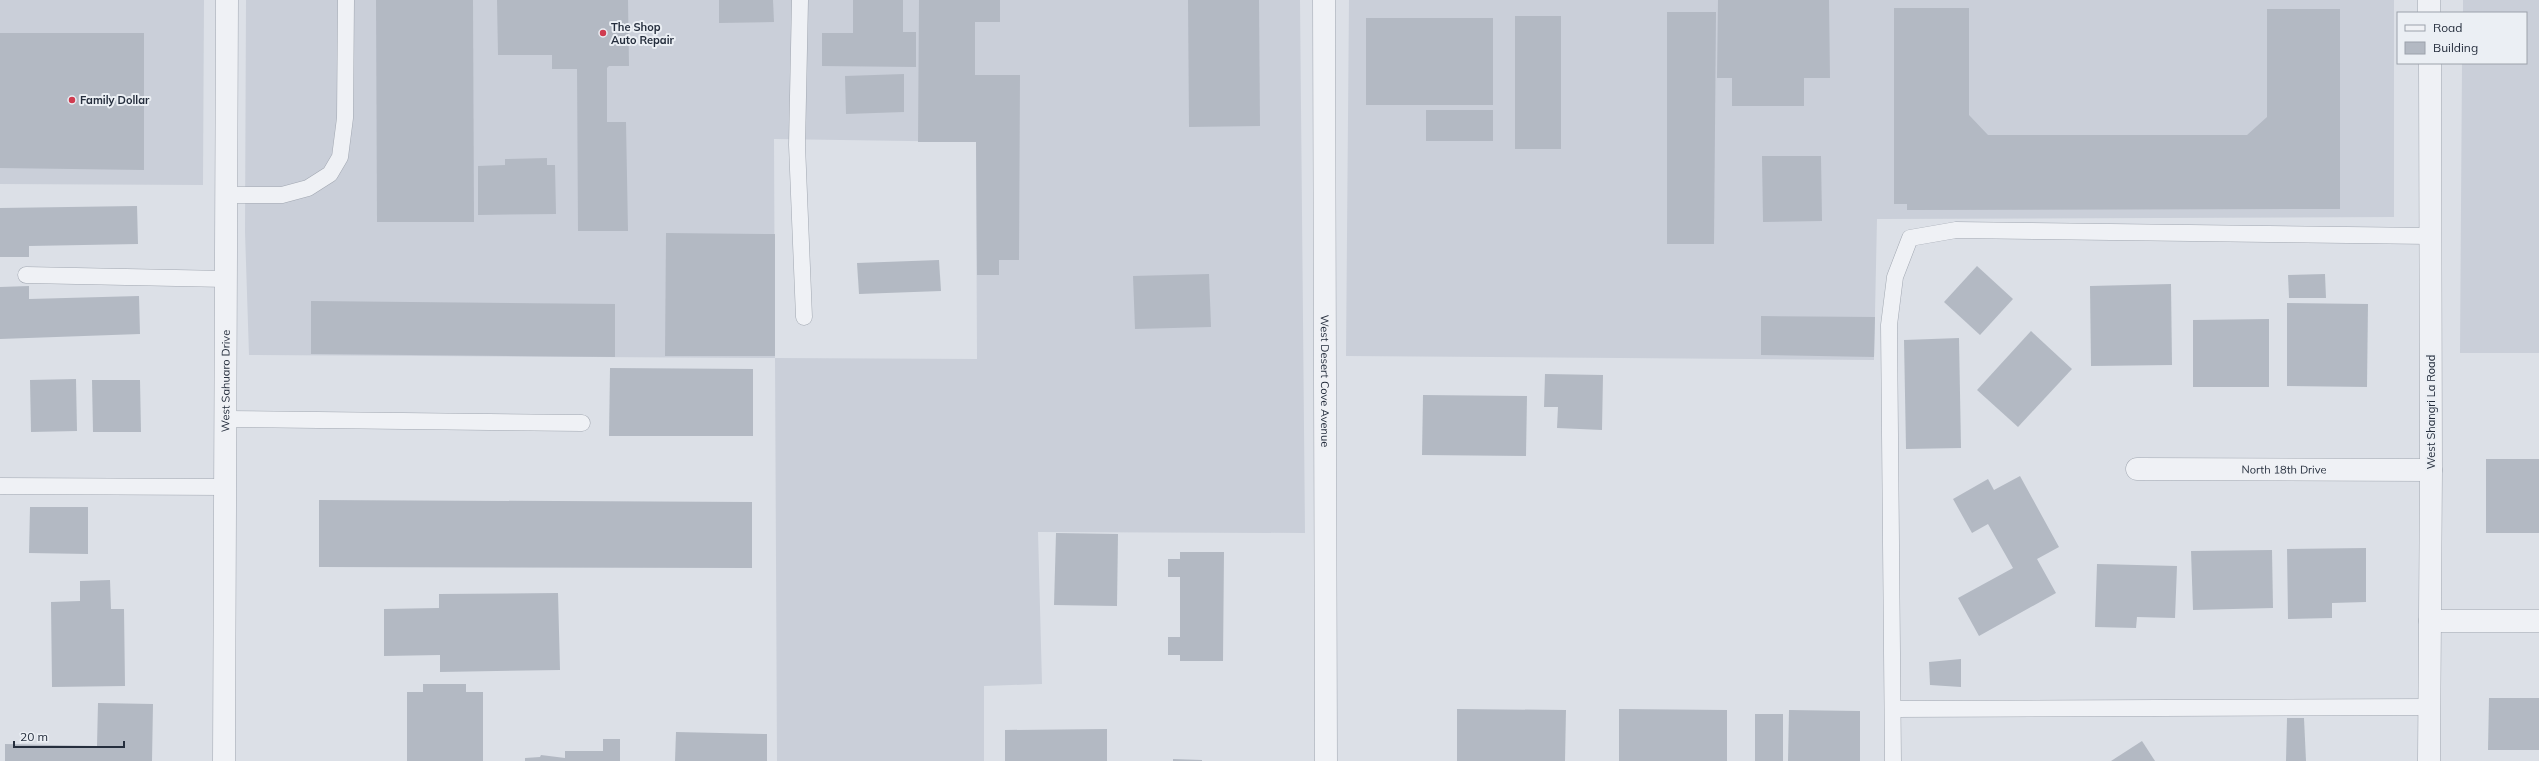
<svg xmlns="http://www.w3.org/2000/svg" width="2539" height="761" font-family="Mulish,sans-serif">
<style>
.built{fill:#cacfd9;fill-rule:evenodd}
.building{fill:#b3b9c3}
.lines{fill:none;stroke-linecap:round;stroke-linejoin:round}
.lane-casing{stroke:#a1a7b1;stroke-width:17}
.street-casing{stroke:#a1a7b1;stroke-width:23}
.lane{stroke:#eff1f5;stroke-width:16}
.street{stroke:#eff1f5;stroke-width:22}
.poi-dot{fill:#d03c50;stroke:#ebeff4;stroke-width:1.5}
.labels{text-anchor:middle;stroke-width:4;stroke-linejoin:round;paint-order:stroke}
.poi-label{font-size:11px;font-weight:bold;fill:#252e3d;stroke:#ebeff4;text-anchor:start}
.street-label{font-size:11px;fill:#252e3d;stroke:#ebeff4}
</style>
<rect width="100%" height="100%" fill="#dce0e7"/>
<g class="built">
<polygon points="0,0 204,0 203,185 0,184"/>
<path d="M246,0H1300L1305,533L1038,532L1042,684L984,686V761H777L775,358L249,355L245,232ZM774,139L976,142L977,359L775,358Z"/>
<polygon points="1349,0 2394,0 2394,217 1877,219 1874,360 1346,356"/>
<polygon points="2463,0 2539,0 2539,353 2460,353 2462,63 2526,63 2526,13 2463,13"/>
</g>
<g class="building">
<polygon points="376,0 473,0 474,222 377,222"/>
<polygon points="497,0 628,0 629,66 609,66 607,68 607,122 626,122 628,231 578,231 577,69 552,69 552,55 498,55"/>
<polygon points="719,0 773,0 774,22 719,23"/>
<polygon points="853,0 903,0 903,32 916,32 916,67 822,66 822,33 853,33"/>
<polygon points="919,0 1000,0 1000,22 975,22 975,75 1020,75 1019,260 999,260 999,275 977,275 976,142 918,142"/>
<polygon points="1188,0 1259,0 1260,126 1189,127"/>
<polygon points="1718,0 1829,0 1830,78 1804,78 1804,106 1732,106 1732,78 1717,78"/>
<polygon points="1894,8 1969,8 1969,115 1988,135 2247,135 2267,117 2267,9 2340,9 2340,209 1907,210 1907,204 1894,204"/>
<polygon points="1667,12 1716,12 1714,244 1667,244"/>
<rect x="1515" y="16" width="46" height="133"/>
<rect x="1366" y="18" width="127" height="87"/>
<polygon points="0,33 144,33 144,170 0,168"/>
<polygon points="904,74 904,112 846,114 845,76"/>
<rect x="1426" y="110" width="67" height="31"/>
<polygon points="1762,156 1821,156 1822,221 1763,222"/>
<polygon points="547,158 547,165 555,165 556,214 478,215 478,166 505,165 505,159"/>
<polygon points="137,206 138,244 29,246 29,257 0,257 0,208"/>
<polygon points="666,233 775,234 775,356 665,356"/>
<polygon points="939,260 941,291 859,294 857,263"/>
<polygon points="1977,266 2013,299 1980,335 1944,302"/>
<polygon points="1209,274 1211,327 1135,329 1133,276"/>
<polygon points="2325,274 2326,298 2289,298 2288,275"/>
<polygon points="2171,284 2172,365 2091,366 2090,286"/>
<polygon points="29,286 29,299 139,296 140,334 0,339 0,287"/>
<polygon points="311,301 615,304 615,357 311,354"/>
<polygon points="2287,303 2368,304 2367,387 2287,386"/>
<polygon points="1761,316 1875,317 1874,357 1761,355"/>
<polygon points="2269,319 2269,387 2193,387 2193,320"/>
<polygon points="2031,331 2072,369 2018,427 1977,390"/>
<polygon points="1959,338 1961,448 1906,449 1904,340"/>
<polygon points="610,368 753,369 753,436 609,436"/>
<polygon points="1545,374 1603,375 1602,430 1557,428 1558,407 1544,407"/>
<polygon points="76,379 77,431 31,432 30,380"/>
<polygon points="92,380 140,380 141,432 93,432"/>
<polygon points="1423,395 1527,396 1526,456 1422,455"/>
<rect x="2486" y="459" width="53" height="74"/>
<polygon points="2020,476 2059,547 2037,559 2056,593 1979,636 1958,598 2013,568 1988,524 1972,533 1953,499 1988,479 1994,490"/>
<polygon points="319,500 752,502 752,568 319,567"/>
<polygon points="30,507 88,507 88,554 29,553"/>
<polygon points="1056,533 1118,534 1117,606 1054,605"/>
<polygon points="2366,548 2366,602 2332,603 2332,618 2288,619 2287,549"/>
<polygon points="2272,550 2273,608 2193,610 2191,551"/>
<polygon points="1180,552 1224,552 1223,661 1180,661 1180,655 1168,655 1168,637 1180,637 1180,577 1168,577 1168,559 1180,559"/>
<polygon points="2097,564 2177,566 2175,618 2137,617 2136,628 2095,627"/>
<polygon points="110,580 111,609 124,609 125,686 52,687 51,602 80,601 80,581"/>
<polygon points="558,593 560,670 440,672 440,655 384,656 384,609 439,608 439,594"/>
<polygon points="1961,659 1961,687 1930,685 1929,662"/>
<polygon points="423,684 466,684 466,692 483,692 483,761 407,761 407,692 423,692"/>
<polygon points="2489,698 2539,698 2539,750 2488,750"/>
<polygon points="98,703 153,704 152,761 5,761 5,744 97,746"/>
<polygon points="1457,709 1566,710 1565,761 1457,761"/>
<polygon points="1619,709 1727,710 1727,761 1619,761"/>
<polygon points="1789,710 1860,711 1860,761 1788,761"/>
<rect x="1755" y="714" width="28" height="47"/>
<polygon points="2287,718 2304,718 2306,761 2286,761"/>
<polygon points="1107,729 1107,761 1005,761 1005,730"/>
<polygon points="676,732 767,734 767,761 675,761"/>
<polygon points="603,739 620,739 620,761 525,761 525,758 540,757 541,755 565,758 565,751 603,751"/>
<polygon points="2142,741 2155,761 2111,761"/>
<polygon points="1173,759 1202,760 1202,761 1173,761"/>
</g>
<g class="lines">
<defs>
<g id="lane">
<polyline points="800,0 797,145 804,317"/>
<polyline points="226,195 282,195 308,188 330,174 340,157 345,118 346,0"/>
<polyline points="26,275 226,279"/>
<polyline points="226,419 582,423"/>
<polyline points="0,486 225,487"/>
<polyline points="1893,709 2429,707"/>
<polyline points="1893,761 1889,325 1895,277 1910,238 1956,230 2430,236"/>
</g>
<g id="street">
<path id="s1" d="M1324,0L1326,761"/>
<polyline points="2429,0 2429,13"/>
<path id="s2" d="M2137,469L2431,470"/>
<polyline points="2430,621 2539,621"/>
<path id="s3" d="M224,761L227,0"/>
<polyline points="2429,761 2431,470 2430,63"/>
</g>
</defs>
<use href="#lane" class="lane-casing"/>
<use href="#street" class="street-casing"/>
<use href="#lane" class="lane"/>
<use href="#street" class="street"/>
</g>
<g class="poi-dot">
<circle cx="603" cy="33" r="4"/>
<circle cx="72" cy="100" r="4"/>
</g>
<g class="labels">
<g class="poi-label">
<text x="611" y="31">The Shop<tspan x="611" dy="13">Auto Repair</tspan></text>
<text x="80" y="104">Family Dollar</text>
</g>
<g class="street-label">
<text dy="4" stroke="none"><textPath href="#s1" startOffset="381">West Desert Cove Avenue</textPath></text>
<text dy="4" stroke="none"><textPath href="#s3" startOffset="380">West Sahuaro Drive</textPath></text>
<text transform="translate(2431 412) rotate(-90)" y="4">West Shangri La Road</text>
<text dy="4" stroke="none"><textPath href="#s2" startOffset="147">North 18th Drive</textPath></text>
</g>
</g>
<rect x="2397" y="12" width="130" height="52" fill="#ebeff4" stroke="#9ca2ab"/>
<rect x="2405" y="25" width="20" height="6" fill="#eff1f5" stroke="#9ca2ab"/>
<text x="2433" y="32" font-size="12" fill="#252e3d">Road</text>
<rect x="2405" y="42" width="20" height="12" fill="#b3b9c3" stroke="#9ca2ab"/>
<text x="2433" y="52" font-size="12" fill="#252e3d">Building</text>
<path d="M14 741v6h110v-6" fill="none" stroke="#252e3d" stroke-width="2"/>
<text x="20" y="741" font-size="12" fill="#252e3d" stroke="#ebeff4" stroke-width="3" paint-order="stroke">20 m</text>
</svg>
